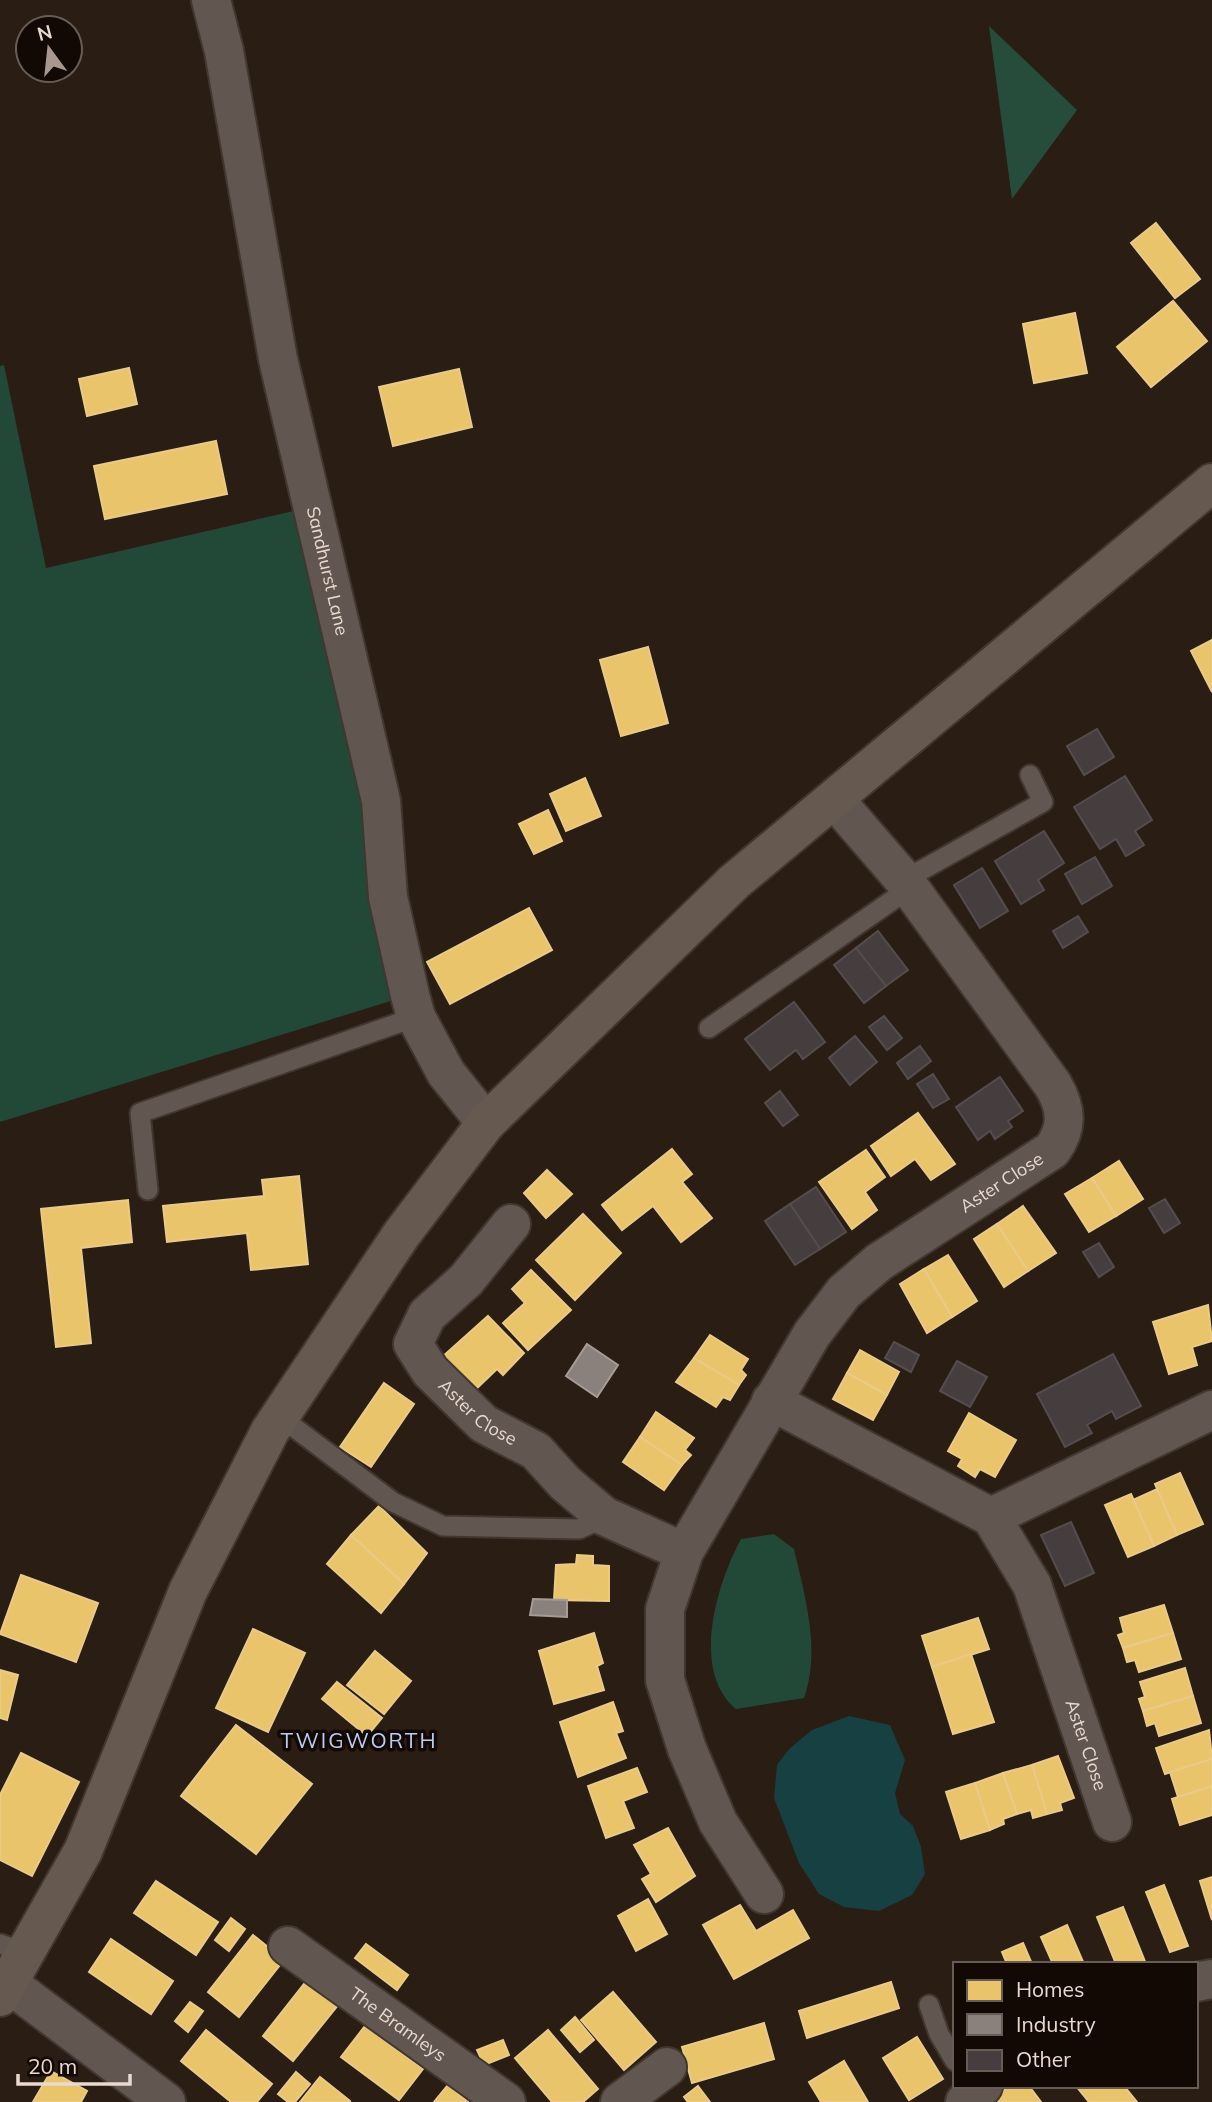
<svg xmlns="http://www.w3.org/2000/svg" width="1212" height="2102" font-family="Mulish,sans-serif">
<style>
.green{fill:#224837}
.forest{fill:#264d3c}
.water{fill:#174042}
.homes{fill:#e9c46a;stroke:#e9ca88;stroke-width:2}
.industry{fill:#8a817c;stroke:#a79b95;stroke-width:2}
.building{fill:#463d3e;stroke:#544c4d;stroke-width:2}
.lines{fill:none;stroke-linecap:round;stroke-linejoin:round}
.lane-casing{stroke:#423730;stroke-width:23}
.street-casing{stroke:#423730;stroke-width:42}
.primary-casing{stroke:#423730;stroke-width:42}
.lane{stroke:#615750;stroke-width:19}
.street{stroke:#615750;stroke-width:38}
.primary{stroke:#665950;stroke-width:38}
.labels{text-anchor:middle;stroke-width:7;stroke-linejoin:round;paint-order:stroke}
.street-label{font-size:18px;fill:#ead9cf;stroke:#130904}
.quarter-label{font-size:21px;letter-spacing:2px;fill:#bcccf5;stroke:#130904}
</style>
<rect width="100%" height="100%" fill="#2a1d14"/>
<g class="green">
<polygon points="4,365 46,568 311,507 410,995 0,1122 0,366"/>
<path d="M774,1534L794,1549C805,1597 821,1650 804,1698L736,1709C690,1671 717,1583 741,1539Z"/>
</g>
<polygon class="forest" points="989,26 1077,110 1012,199"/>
<polygon class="water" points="849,1716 890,1725 905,1760 895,1793 900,1814 913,1826 921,1847 925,1874 912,1895 879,1911 844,1907 819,1894 799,1863 774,1798 777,1765 789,1749 812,1730"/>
<g class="homes">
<polygon points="1156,223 1200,279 1175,298 1131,243"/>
<polygon points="1173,301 1207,341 1151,387 1117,347"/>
<polygon points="1075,313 1087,373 1034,383 1023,324"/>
<polygon points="129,368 137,404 87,416 79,379"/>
<polygon points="459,369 472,427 393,446 379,387"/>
<polygon points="216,441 227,494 105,519 94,466"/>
<polygon points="1212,640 1212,692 1191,651"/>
<polygon points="648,647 668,723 621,736 600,660"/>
<polygon points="585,778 601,816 566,831 550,794"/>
<polygon points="548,810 562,841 534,854 519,824"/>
<polygon points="529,908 552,950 450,1004 427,962"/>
<polygon points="918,1113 955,1164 931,1180 915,1159 891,1176 871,1146"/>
<polygon points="672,1149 692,1174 682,1182 712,1218 681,1242 653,1206 622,1230 602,1205"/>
<polygon points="866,1150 885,1177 865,1192 877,1210 852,1229 819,1182"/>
<polygon points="1119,1161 1143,1199 1116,1216 1092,1178"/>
<polygon points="547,1170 572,1194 546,1218 524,1193"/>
<polygon points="299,1176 308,1264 251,1270 247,1233 167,1242 163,1206 264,1196 262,1180"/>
<polygon points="1092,1178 1116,1216 1089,1232 1065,1194"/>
<polygon points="128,1200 132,1242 81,1248 91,1343 56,1347 41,1209"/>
<polygon points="1023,1206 1056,1253 1028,1271 997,1224"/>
<polygon points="583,1214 621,1253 575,1300 536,1260"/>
<polygon points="997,1224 1028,1271 1004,1287 974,1239"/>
<polygon points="948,1255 977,1301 952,1317 924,1269"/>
<polygon points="924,1269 952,1317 927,1333 900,1284"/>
<polygon points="531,1270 571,1310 528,1350 503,1323 525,1303 512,1289"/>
<polygon points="1208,1305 1212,1341 1192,1347 1197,1365 1169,1374 1153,1322"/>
<polygon points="488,1316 524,1353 503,1375 497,1369 474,1391 441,1358"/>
<polygon points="710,1335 748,1359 741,1370 746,1375 739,1385 694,1358"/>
<polygon points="860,1350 899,1372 887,1395 847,1373"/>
<polygon points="694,1358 739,1385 730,1400 723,1397 716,1407 676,1382"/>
<polygon points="847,1373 887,1395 873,1420 833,1399"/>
<polygon points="384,1383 414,1404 371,1467 340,1447"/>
<polygon points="656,1412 694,1438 685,1450 691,1455 682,1465 640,1437"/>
<polygon points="969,1413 1016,1440 995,1477 980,1469 975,1477 958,1466 962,1459 948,1451"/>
<polygon points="640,1437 682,1465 664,1490 623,1462"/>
<polygon points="1180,1473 1203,1524 1177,1535 1155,1484"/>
<polygon points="1157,1489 1177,1535 1154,1546 1133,1500"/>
<polygon points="1131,1494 1154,1546 1128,1557 1105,1505"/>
<polygon points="379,1506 427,1553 404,1584 351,1535"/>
<polygon points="351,1535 404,1584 381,1613 327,1564"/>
<polygon points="577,1555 593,1556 593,1565 609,1566 609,1601 554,1600 556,1565 576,1564"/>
<polygon points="21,1575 98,1603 76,1662 0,1634"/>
<polygon points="1164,1605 1173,1633 1123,1648 1118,1635 1124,1633 1120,1618"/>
<polygon points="978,1618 989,1649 932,1667 922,1636"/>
<polygon points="253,1629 305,1653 268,1732 216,1708"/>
<polygon points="594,1633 603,1663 597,1666 604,1690 554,1704 539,1651"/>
<polygon points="1173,1633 1181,1659 1139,1672 1135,1660 1127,1662 1123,1648"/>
<polygon points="375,1651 411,1681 384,1714 347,1685"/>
<polygon points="971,1654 994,1722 953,1734 932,1667"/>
<polygon points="1185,1668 1193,1696 1143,1711 1139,1699 1145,1697 1140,1682"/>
<polygon points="0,1670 18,1675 7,1720 0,1718"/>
<polygon points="337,1682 382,1718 367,1736 322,1699"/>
<polygon points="1193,1696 1201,1723 1159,1736 1155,1723 1147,1726 1143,1711"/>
<polygon points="613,1702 623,1731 616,1733 626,1758 578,1777 560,1722"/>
<polygon points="236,1725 312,1784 256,1854 181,1796"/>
<polygon points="1209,1730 1212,1759 1165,1774 1156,1748"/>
<polygon points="21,1753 79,1782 32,1876 0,1860 0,1795"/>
<polygon points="1058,1756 1074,1798 1060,1803 1062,1810 1047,1814 1032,1765"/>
<polygon points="1212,1759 1212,1786 1178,1797 1170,1772"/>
<polygon points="1032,1765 1047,1814 1033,1818 1031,1810 1017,1814 1003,1773"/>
<polygon points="637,1768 647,1792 623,1801 634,1828 606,1838 588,1786"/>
<polygon points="1003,1773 1017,1814 1003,1819 1004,1824 990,1830 975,1783"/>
<polygon points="975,1783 990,1830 961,1839 946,1792"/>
<polygon points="1212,1786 1212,1815 1180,1825 1172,1799"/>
<polygon points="668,1828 695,1876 656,1902 642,1879 651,1874 634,1845"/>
<polygon points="1212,1877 1212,1920 1200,1881"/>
<polygon points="156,1881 218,1922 196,1955 134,1913"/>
<polygon points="1164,1885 1188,1946 1170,1952 1146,1892"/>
<polygon points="648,1899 667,1934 636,1951 618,1916"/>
<polygon points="740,1905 756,1931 793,1910 809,1938 734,1979 703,1925"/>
<polygon points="1123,1907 1146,1964 1116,1964 1097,1917"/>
<polygon points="231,1918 245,1929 229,1951 215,1940"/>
<polygon points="1067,1925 1084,1964 1053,1964 1041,1937"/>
<polygon points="253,1935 284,1960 239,2017 208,1992"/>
<polygon points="111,1939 173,1981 151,2014 89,1972"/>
<polygon points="1023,1943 1032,1964 1007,1964 1002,1952"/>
<polygon points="366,1944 408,1975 397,1990 355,1958"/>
<polygon points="308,1979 339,2004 293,2061 263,2036"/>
<polygon points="891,1982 899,2008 807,2038 799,2011"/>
<polygon points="613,1992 656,2042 624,2070 581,2020"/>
<polygon points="190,2002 203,2011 188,2032 175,2021"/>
<polygon points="575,2017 594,2040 580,2052 561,2030"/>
<polygon points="764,2023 774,2059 692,2083 682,2047"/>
<polygon points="365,2026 423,2069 399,2100 341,2057"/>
<polygon points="206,2030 272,2084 257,2102 231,2102 181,2061"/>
<polygon points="548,2030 598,2089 583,2102 552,2102 515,2058"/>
<polygon points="917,2037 943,2079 909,2100 883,2058"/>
<polygon points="503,2040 509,2055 484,2065 477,2050"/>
<polygon points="844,2061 868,2102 821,2102 809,2082"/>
<polygon points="51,2071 87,2091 81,2102 33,2102"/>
<polygon points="296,2072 310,2084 295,2102 288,2102 278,2094"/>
<polygon points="320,2077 350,2101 350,2102 300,2102"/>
<polygon points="448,2085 468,2102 434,2102"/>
<polygon points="698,2086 710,2102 688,2102 684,2097"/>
<polygon points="1009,2086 1029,2086 1041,2102 991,2102"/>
<polygon points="1076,2086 1124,2086 1137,2102 1089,2102"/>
</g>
<g class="industry">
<polygon points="587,1344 618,1365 597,1397 566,1376"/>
<polygon points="533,1599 567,1600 567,1617 530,1615"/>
</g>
<g class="building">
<polygon points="1097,729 1114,757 1084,775 1067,746"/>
<polygon points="1125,776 1152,820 1135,831 1144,845 1126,856 1116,839 1100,849 1074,807"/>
<polygon points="1044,831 1064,863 1038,880 1044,890 1021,904 995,861"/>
<polygon points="1095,857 1112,886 1082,904 1065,874"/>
<polygon points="982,868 1008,911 980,928 954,885"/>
<polygon points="1078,916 1088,932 1063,948 1053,931"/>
<polygon points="878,931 908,970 886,986 856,948"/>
<polygon points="856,948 886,986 864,1003 834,965"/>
<polygon points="794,1002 825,1042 803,1059 796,1050 770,1070 745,1039"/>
<polygon points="884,1016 902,1038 887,1050 869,1027"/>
<polygon points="855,1036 877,1062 850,1085 829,1058"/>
<polygon points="920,1046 931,1061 908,1079 897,1063"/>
<polygon points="933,1074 949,1099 933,1108 917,1084"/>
<polygon points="1000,1077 1023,1111 1008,1121 1012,1127 995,1139 990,1131 978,1140 956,1107"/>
<polygon points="780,1091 798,1115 783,1126 765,1103"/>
<polygon points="816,1187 846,1232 820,1249 790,1204"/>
<polygon points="1165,1199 1180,1223 1164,1233 1149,1208"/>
<polygon points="790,1204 820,1249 795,1265 765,1221"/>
<polygon points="1099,1243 1114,1267 1099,1277 1083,1252"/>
<polygon points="894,1342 919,1355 911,1372 885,1358"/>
<polygon points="1113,1354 1141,1406 1116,1419 1112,1411 1087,1425 1092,1433 1065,1447 1037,1394"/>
<polygon points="957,1361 987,1377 970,1407 940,1391"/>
<polygon points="1071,1522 1094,1573 1065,1586 1041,1535"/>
</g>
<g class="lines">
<defs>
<g id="lane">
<polyline points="904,880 1043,802 1030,775"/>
<polyline points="709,1028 910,888"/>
<polyline points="148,1190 140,1113 416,1017"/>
<polyline points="279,1416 393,1502 443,1526 579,1529 606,1517"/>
<polyline points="0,1944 27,1953"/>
<polyline points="929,2005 939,2034 955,2061"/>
</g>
<g id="street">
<path id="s1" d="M211,0L224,51L278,359L381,801L388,897L410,995L416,1017L446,1073L486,1123"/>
<path id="s2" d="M511,1224L466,1280L427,1315L413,1344L430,1371L484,1424L536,1451L565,1483L604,1516L684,1552"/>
<path id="s3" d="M771,1401L991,1517L1032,1585L1112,1822"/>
<polyline points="991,1517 1212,1410"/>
<path id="s4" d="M764,1894L718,1822L687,1749L665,1680V1609L684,1552L812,1334L844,1292L879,1262L1052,1150C1068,1128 1067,1109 1053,1085L904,880L835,800"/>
<path id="s5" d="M288,1946L506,2102"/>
<polyline points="1196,1982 1212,1979"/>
<polyline points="9,1984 166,2102"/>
<polyline points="620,2102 667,2067"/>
<polyline points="965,2102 983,2086"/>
</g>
<polyline id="primary" points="0,1997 83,1851 188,1591 270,1431 401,1235 486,1123 734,882 1212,483"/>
</defs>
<use href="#lane" class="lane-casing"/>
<use href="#street" class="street-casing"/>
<use href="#primary" class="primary-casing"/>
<use href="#lane" class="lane"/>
<use href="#street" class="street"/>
<use href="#primary" class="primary"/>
</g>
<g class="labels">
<g class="street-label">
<text dy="6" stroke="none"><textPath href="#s1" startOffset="583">Sandhurst Lane</textPath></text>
<text dy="6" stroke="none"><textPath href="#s4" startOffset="866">Aster Close</textPath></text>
<text dy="6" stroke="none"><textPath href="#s2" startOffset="252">Aster Close</textPath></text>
<text dy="6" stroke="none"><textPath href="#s3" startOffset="497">Aster Close</textPath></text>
<text dy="6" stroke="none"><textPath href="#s5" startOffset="135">The Bramleys</textPath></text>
</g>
<g class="quarter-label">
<text x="359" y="1748">TWIGWORTH</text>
</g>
</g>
<rect x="953" y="1962" width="245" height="126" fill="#130904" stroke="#695c55" stroke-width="2"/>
<rect x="967" y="1980" width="35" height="21" fill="#e9c46a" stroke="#695c55" stroke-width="2"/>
<text x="1016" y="1997" font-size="21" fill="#ead9cf">Homes</text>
<rect x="967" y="2014" width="35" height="21" fill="#8a817c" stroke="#695c55" stroke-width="2"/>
<text x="1016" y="2032" font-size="21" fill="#ead9cf">Industry</text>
<rect x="967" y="2050" width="35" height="21" fill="#463d3e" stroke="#695c55" stroke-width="2"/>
<text x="1016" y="2067" font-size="21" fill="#ead9cf">Other</text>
<g transform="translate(49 49) rotate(345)"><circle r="33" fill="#130904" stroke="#695c55" stroke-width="2"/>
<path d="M0-5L12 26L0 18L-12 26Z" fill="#a7978e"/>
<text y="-10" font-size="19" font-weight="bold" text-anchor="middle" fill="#ead9cf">N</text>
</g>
<path d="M18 2074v10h112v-10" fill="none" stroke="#ead9cf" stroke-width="3.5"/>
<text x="28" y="2074" font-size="21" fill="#ead9cf" stroke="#130904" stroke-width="5" paint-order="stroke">20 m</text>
</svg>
